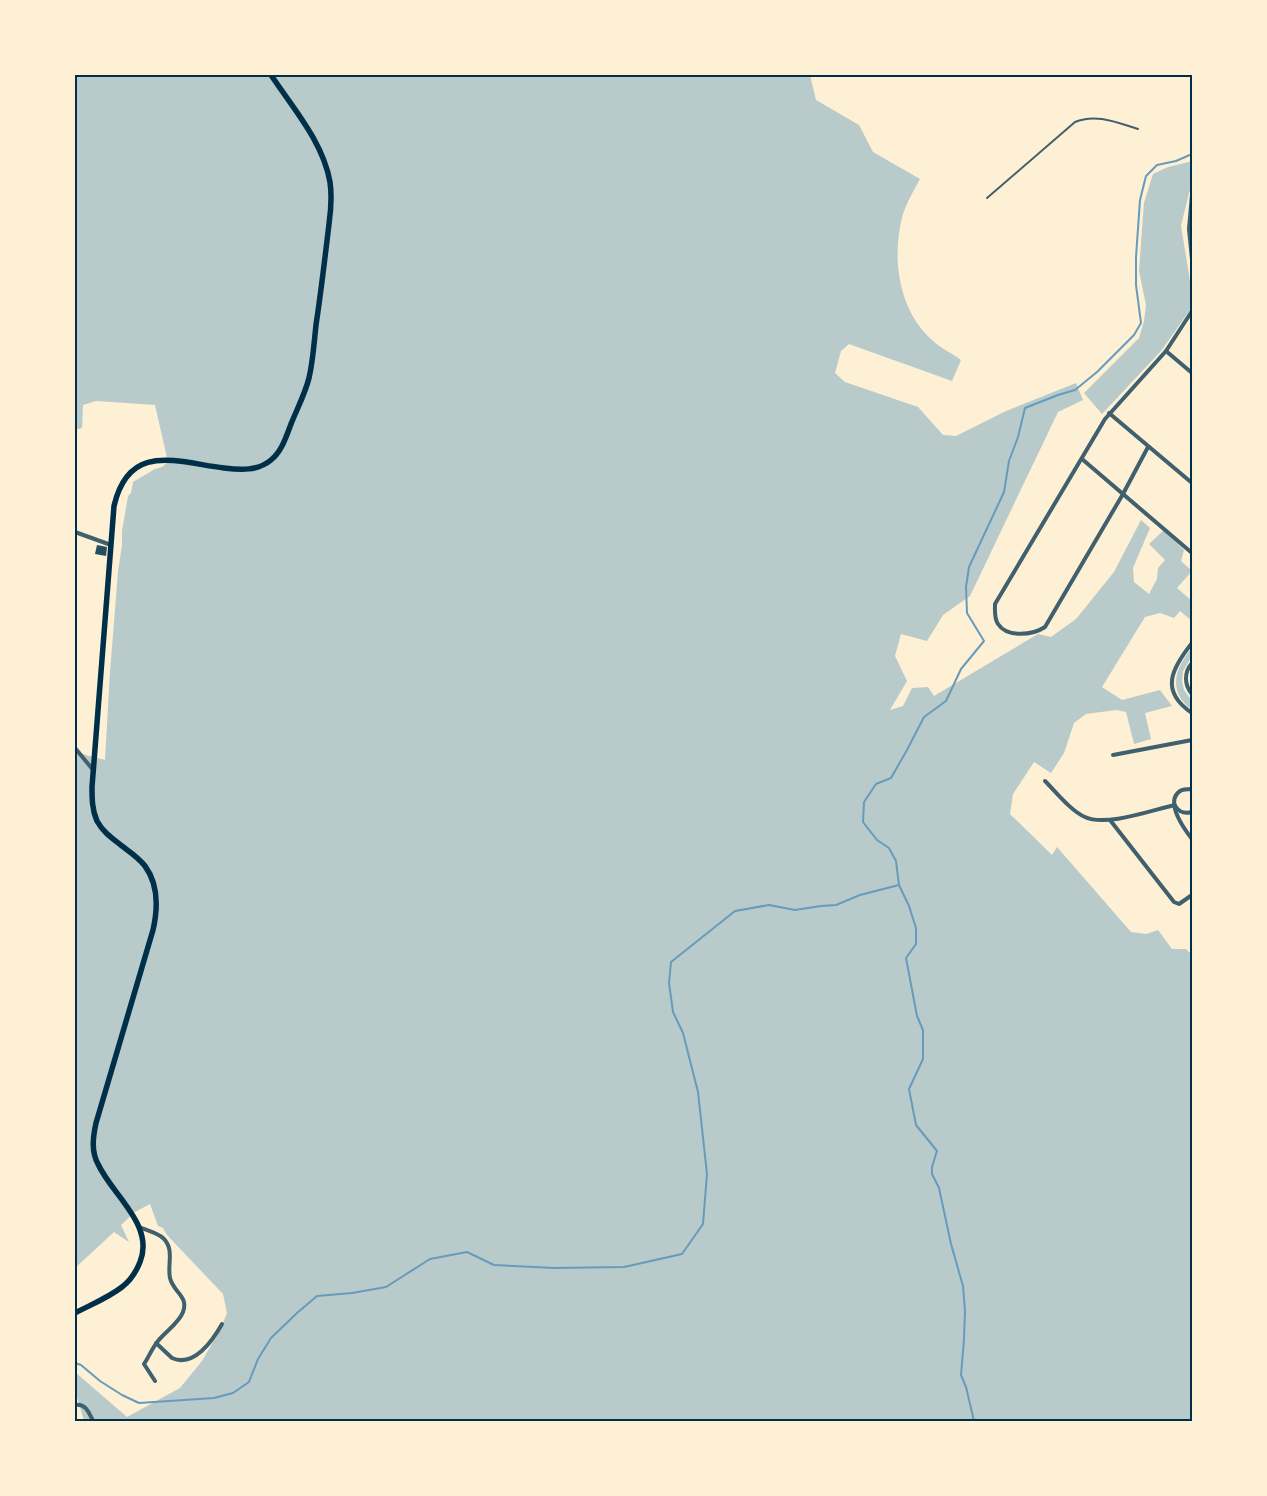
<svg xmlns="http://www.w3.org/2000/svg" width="1267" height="1496" font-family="'Open Sans',sans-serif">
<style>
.green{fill:#b9caca}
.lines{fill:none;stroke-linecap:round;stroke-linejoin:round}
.stream{stroke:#669bbc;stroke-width:2}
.building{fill:#264d5e}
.service{stroke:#3f606c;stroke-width:2}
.minor{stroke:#3f606c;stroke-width:4}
.primary{stroke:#003049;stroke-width:5.5}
.neatline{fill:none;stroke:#003049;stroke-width:2}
</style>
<rect width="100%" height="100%" fill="#fdf0d5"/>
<g class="green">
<path d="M75,75H810L816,100L859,125L873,152L920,179C914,190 907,202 903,214C891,256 898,310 932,340C940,348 952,353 961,360L952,381L849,344L841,351L835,373L845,382L918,407L943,435L956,436L1006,411L1076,383L1083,400L1058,412L970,596L943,615L927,641L901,634L895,656L907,681L890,710L903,706L912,688L928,687L934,696L1038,634L1051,637L1076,619L1114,572L1141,520L1150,528L1133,568L1134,582L1149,594L1157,579L1158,568L1165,560L1149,544L1164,530L1184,550L1181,561L1192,571L1177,588L1192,601V621L1180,611L1174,618L1160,613L1145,617L1102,687L1122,700L1160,690L1172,706L1145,713L1151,739L1134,744L1126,712L1116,710L1086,714L1074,723L1064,753L1051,773L1034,762L1013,794L1010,814L1052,855L1057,847L1131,932L1146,934L1158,930L1172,949H1186L1192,955V1421H84L78,1400L75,1395V1372L127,1417L180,1388L202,1361L220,1330L227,1313L223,1294L167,1235L163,1228L158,1226L150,1204L135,1212L121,1225L129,1242L114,1232L75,1268V752L105,760L110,672L118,572L122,545V531L128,496L131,493L133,482L155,469L162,467L168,462L155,405L96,401L83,405L82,428L75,430Z"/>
<polygon points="1192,159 1192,187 1189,193 1181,226 1192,293 1192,307 1161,351 1102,414 1084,393 1139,338 1144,321 1146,305 1139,271 1144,203 1153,174 1168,167 1189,162"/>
<path d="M1192,648V656L1183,671L1182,681L1184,690L1192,701V710C1167,691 1175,668 1192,648Z"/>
</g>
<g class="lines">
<g class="stream">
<polyline points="75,1363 81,1365 100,1381 122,1395 139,1403 214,1398 233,1393 249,1382 258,1359 271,1338 297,1313 317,1296 352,1293 386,1287 430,1259 467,1252 494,1265 555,1268 624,1267 682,1254 703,1224 707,1174 698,1092 683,1033 673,1012 669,983 671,962 735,911 769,905 795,910 821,906 836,905 860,895 899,885"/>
<polyline points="974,1421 966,1387 961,1375 964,1339 965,1311 963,1286 951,1244 939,1188 932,1174 932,1167 937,1151 916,1125 909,1089 923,1059 923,1030 917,1016 906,958 916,944 916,928 909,906 899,885 896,861 889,848 877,840 863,822 864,802 876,784 891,778 907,750 924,717 946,701 961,669 984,641 967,613 966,587 969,567 1004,492 1009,461 1018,437 1025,408 1058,395 1075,390 1097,372 1134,335 1141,323 1136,285 1136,257 1140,200 1146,176 1157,165 1176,161 1192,154"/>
</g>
</g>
<polygon class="building" points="97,545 107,547 106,556 95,554"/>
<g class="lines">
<path class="service" d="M987,198L1075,122C1096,113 1118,123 1138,129"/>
<g class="minor">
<polyline points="1192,195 1189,229 1192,259"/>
<polyline points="1166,351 1192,373"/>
<polyline points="1109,413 1192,483"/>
<path d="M1148,447L1123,494L1045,627C1033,635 1007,638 998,624C994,618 995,611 995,604L1105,419L1166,351L1192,311"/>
<polyline points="1082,459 1192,553"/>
<polyline points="75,532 111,545"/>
<path d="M1192,643C1172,668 1159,691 1192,713"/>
<path d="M1192,663C1184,672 1184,685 1192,694"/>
<polyline points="75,748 94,771"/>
<polyline points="1113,755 1192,740"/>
<path d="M1045,781C1056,792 1071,811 1085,817C1106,827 1152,810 1175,805"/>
<path d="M1192,789C1188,789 1183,789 1180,791C1164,802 1185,830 1192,839"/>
<path d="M1176,807C1180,813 1185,814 1192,812"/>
<polyline points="1110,820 1174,902 1179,904 1192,895"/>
<path d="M139,1227C146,1230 158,1233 163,1238C175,1249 167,1265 170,1278C173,1292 189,1296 183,1312C179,1323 165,1332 158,1341C152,1348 149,1357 144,1364L155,1381"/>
<path d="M156,1343L172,1358C194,1368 213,1340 222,1324"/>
<path d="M75,1405C86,1403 89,1413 93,1421"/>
</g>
<path class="primary" d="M75,1313C90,1305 108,1298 122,1287C130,1281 136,1272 140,1262C155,1225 112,1195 98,1164C91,1151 93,1137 96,1123L153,930C158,908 159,885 145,866C139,858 130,852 122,846C112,838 103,832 97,821C92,810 92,798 92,787L114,506C129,442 176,462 224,468C241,470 258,471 271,460C282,451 286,437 291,424C297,409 305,394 309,378C313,361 314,343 316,325C321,292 325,258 329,224C331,210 332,196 330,182C323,142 293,108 271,75"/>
</g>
<rect width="1267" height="1496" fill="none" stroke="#fdf0d5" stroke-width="152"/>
<rect x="76" y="76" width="1115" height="1344" class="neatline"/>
</svg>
